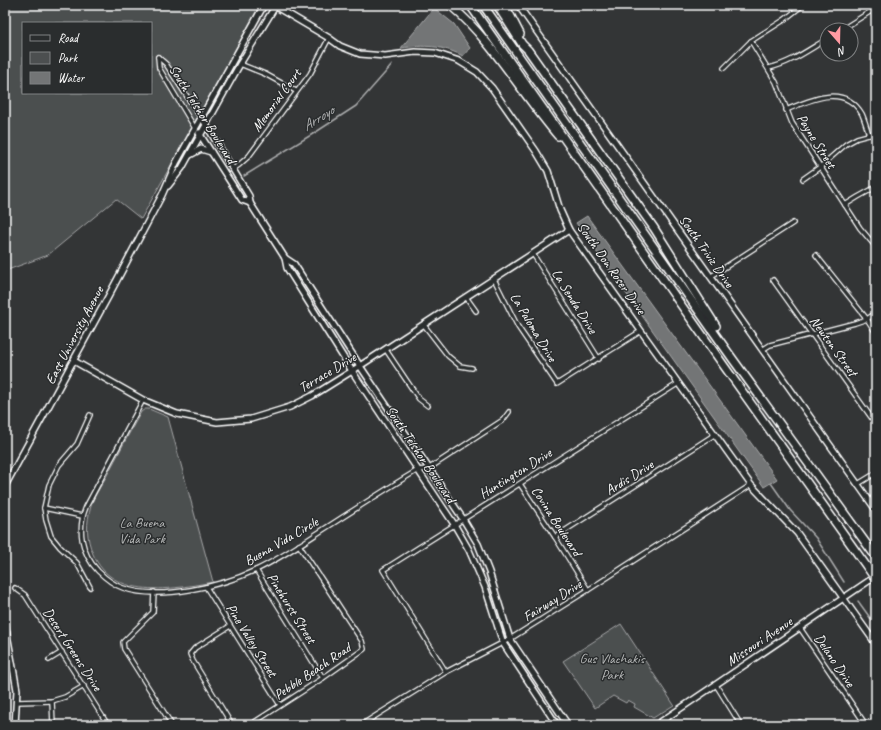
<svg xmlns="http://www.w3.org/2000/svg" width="881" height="730" font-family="Caveat,sans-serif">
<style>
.green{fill:#4c4f50;stroke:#a6a7a8;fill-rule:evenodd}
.water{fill:#737576;stroke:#abacad}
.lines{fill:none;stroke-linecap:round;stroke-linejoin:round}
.stream{stroke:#abacad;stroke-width:1.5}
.street-casing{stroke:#fff;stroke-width:6}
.secondary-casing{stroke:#fff;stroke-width:8}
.highway-casing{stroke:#fff;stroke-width:10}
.street{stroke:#2a2d2e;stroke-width:3.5}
.secondary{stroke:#2a2d2e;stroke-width:5}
.highway{stroke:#2a2d2e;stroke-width:7}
.highway-bridge-casing{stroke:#fff;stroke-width:10;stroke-linecap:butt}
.highway-bridge{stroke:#2a2d2e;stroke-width:7}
.labels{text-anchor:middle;stroke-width:3;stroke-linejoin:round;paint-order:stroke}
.street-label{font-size:14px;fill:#fff;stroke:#2a2d2e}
.park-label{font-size:14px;fill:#b7b9b9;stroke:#2a2d2e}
.water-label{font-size:15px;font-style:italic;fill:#b2b3b4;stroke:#2a2d2e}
</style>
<rect width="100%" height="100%" fill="#333536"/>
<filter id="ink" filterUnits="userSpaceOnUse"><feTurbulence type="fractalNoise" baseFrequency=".025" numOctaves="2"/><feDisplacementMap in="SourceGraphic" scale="8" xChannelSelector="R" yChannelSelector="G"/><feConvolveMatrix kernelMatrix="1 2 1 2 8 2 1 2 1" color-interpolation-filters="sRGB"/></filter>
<g filter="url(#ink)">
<g class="green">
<path d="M5,5H260L141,219L116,199L48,255L5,271ZM23,23H151V93H23Z"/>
<path d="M145,409H149L168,417L213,582C173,589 113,601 93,554C86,537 86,524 91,506C94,496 101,486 106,477C118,455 129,433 141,412Z"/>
<polygon points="621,624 674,705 653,718 634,707 635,704 628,700 626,703 613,696 595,708 563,661"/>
</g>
<g class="water">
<path d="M434,8L454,24L470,48L463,56C441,45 425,45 401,48Z"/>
<polygon points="587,216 777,479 764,487 576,223"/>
</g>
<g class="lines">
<g class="stream">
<polyline points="244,176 316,132 356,106 392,65"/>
<polyline points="771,483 790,510 816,538 844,582"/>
<polyline points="858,601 876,626"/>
</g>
<defs>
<g id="street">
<polyline points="841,30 876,8"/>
<polyline points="751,41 776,82 792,123 860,228 876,247"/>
<polyline points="158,57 159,68 196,130"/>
<polyline points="158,57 166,64 201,118"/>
<polyline points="240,64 265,74 296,91"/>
<polyline points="724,68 751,41 784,20 803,5"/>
<path d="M769,68C791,63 808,50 827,39"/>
<path d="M786,110C810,100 844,83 862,114C865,121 867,128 869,135"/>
<polyline points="233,169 239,165 249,156 310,74 329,38"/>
<polyline points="803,179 820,167 846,144 857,138 876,133"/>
<polyline points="845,205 858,197 876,187"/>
<polyline points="533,254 599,359"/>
<polyline points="816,255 867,319 876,333"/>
<polyline points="710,277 793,223"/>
<polyline points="494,279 518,327 557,384 641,331"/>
<polyline points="773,280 876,424"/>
<polyline points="466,297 476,311"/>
<polyline points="424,325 448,356 460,366 472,368"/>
<polyline points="386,350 419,399 428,406"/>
<polyline points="762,350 770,345 855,323 867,319 876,313"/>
<path d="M143,400L86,507C77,529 81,553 98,571C105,578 114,585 123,588C159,601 222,586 256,570C277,560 298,546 318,533C351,512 384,490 418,470L428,469L503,420L509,412"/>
<polyline points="90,415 77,444 59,465 49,485 44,508 46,520 51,536 60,547 77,563 90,587"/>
<polyline points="520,484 555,537 588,590"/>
<polyline points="858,484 876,473"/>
<polyline points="44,508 82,516"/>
<polyline points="555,537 714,435"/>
<polyline points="256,570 323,678"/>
<polyline points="206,587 280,705"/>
<polyline points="15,588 25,595 108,725"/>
<polyline points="154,592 153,612 123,642 124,649 172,725"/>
<polyline points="230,626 195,648 190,654 193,661 232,725"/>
<polyline points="800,628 866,725"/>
<polyline points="49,660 62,652"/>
<polyline points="446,672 383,570 679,383"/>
<polyline points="716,685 741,725"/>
<polyline points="52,701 53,725"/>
<polyline points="17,702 52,701 65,697 84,686"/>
<polyline points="250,725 323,678 364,649 362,641 299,545"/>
<polyline points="361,725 446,672 510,639 588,590 751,485"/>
<polyline points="799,725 800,722"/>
</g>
<g id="secondary">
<polyline points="273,5 329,38 340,46 360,54 385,56 415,52 435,53 459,61 477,72 492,88 536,151 548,171 560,210 569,230 751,485 797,533 876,644"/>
<polyline points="518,5 876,510"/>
<polyline points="202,118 249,196 250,203 285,258 287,268 352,371 454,524 469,550 485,587 503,643 557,725"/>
<polyline points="199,133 242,200 250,203"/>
<polyline points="190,155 201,149 211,152"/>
<polyline points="168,186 182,168 240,64 276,5"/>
<polyline points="285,258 294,264 360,366 463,519 478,544 489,572 510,639 568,725"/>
<polyline points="74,361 143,400 177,414 217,422 251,419 290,407 312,396 352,371 569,230"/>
<polyline points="5,486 108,297 162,195 176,163 264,5"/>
<polyline points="5,623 17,690 15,725"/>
<polyline points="656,725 876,576"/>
</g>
<g id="highway">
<path d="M450,5C493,41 521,93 558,136"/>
<polyline points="470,5 722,363 867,567"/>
<polyline points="483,5 732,358 876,557"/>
<polyline points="497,5 522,44 528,50 654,228 716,326"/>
<polyline points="505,5 520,34"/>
</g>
</defs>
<use href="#street" class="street-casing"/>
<use href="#secondary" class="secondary-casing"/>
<use href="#highway" class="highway-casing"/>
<use href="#street" class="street"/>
<use href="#secondary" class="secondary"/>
<use href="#highway" class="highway"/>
<defs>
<polyline id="highway-bridge" points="867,567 876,580"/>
</defs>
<use href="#highway-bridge" class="highway-bridge-casing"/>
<use href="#highway-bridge" class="highway-bridge"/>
</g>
</g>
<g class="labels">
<g class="street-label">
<text transform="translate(276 100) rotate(-54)" y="5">Memorial Court</text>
<text transform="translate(203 114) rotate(58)" y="5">South Telshor Boulevard</text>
<text transform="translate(817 141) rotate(58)" y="5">Payne Street</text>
<text transform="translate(707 251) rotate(55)" y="5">South Triviz Drive</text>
<text transform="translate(612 268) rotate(55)" y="5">South Don Roser Drive</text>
<text transform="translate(575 301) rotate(58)" y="5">La Senda Drive</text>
<text transform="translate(534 327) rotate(59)" y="5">La Paloma Drive</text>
<text transform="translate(74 335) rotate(-62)" y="5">East University Avenue</text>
<text transform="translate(834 346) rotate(54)" y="5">Newton Street</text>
<text transform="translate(327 372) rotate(-31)" y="5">Terrace Drive</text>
<text transform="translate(421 454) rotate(56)" y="5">South Telshor Boulevard</text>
<text transform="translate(515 473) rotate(-32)" y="5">Huntington Drive</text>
<text transform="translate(629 477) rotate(-32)" y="5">Ardis Drive</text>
<text transform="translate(557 521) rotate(57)" y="5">Covina Boulevard</text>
<text transform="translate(281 541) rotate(-30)" y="5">Buena Vida Circle</text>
<text transform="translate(552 600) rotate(-32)" y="5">Fairway Drive</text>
<text transform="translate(292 608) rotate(58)" y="5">Pinehurst Street</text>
<text transform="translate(252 640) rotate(58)" y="5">Pine Valley Street</text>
<text transform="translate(759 641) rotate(-34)" y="5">Missouri Avenue</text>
<text transform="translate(73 649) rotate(57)" y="5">Desert Greens Drive</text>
<text transform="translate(835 660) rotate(56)" y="5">Delano Drive</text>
<text transform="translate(312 671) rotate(-34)" y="5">Pebble Beach Road</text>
</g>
<g class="park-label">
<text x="142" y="527">La Buena<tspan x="142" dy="16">Vida Park</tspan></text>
<text x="612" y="663">Gus Vlachakis<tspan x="612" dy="16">Park</tspan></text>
</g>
<g class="water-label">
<text transform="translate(318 118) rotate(-32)" y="5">Arroyo</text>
</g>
</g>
<rect width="881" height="730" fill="none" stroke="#2a2d2e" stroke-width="20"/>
<rect x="10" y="10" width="861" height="710" fill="none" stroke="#fff" stroke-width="1.5" filter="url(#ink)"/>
<rect x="22" y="22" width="130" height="72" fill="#2a2d2e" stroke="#7f8182"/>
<rect x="30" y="35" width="20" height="6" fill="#2a2d2e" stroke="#7f8182"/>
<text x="58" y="42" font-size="12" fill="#ffffff">Road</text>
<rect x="30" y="52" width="20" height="12" fill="#4c4f50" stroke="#7f8182"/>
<text x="58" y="62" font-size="12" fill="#ffffff">Park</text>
<rect x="30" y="72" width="20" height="12" fill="#737576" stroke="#7f8182"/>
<text x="58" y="82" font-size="12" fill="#ffffff">Water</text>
<g transform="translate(839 42) rotate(160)"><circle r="19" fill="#2a2d2e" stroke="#7f8182"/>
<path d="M0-3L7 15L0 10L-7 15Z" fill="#ff9aa2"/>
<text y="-6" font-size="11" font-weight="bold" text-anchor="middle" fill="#ffffff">N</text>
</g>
</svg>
